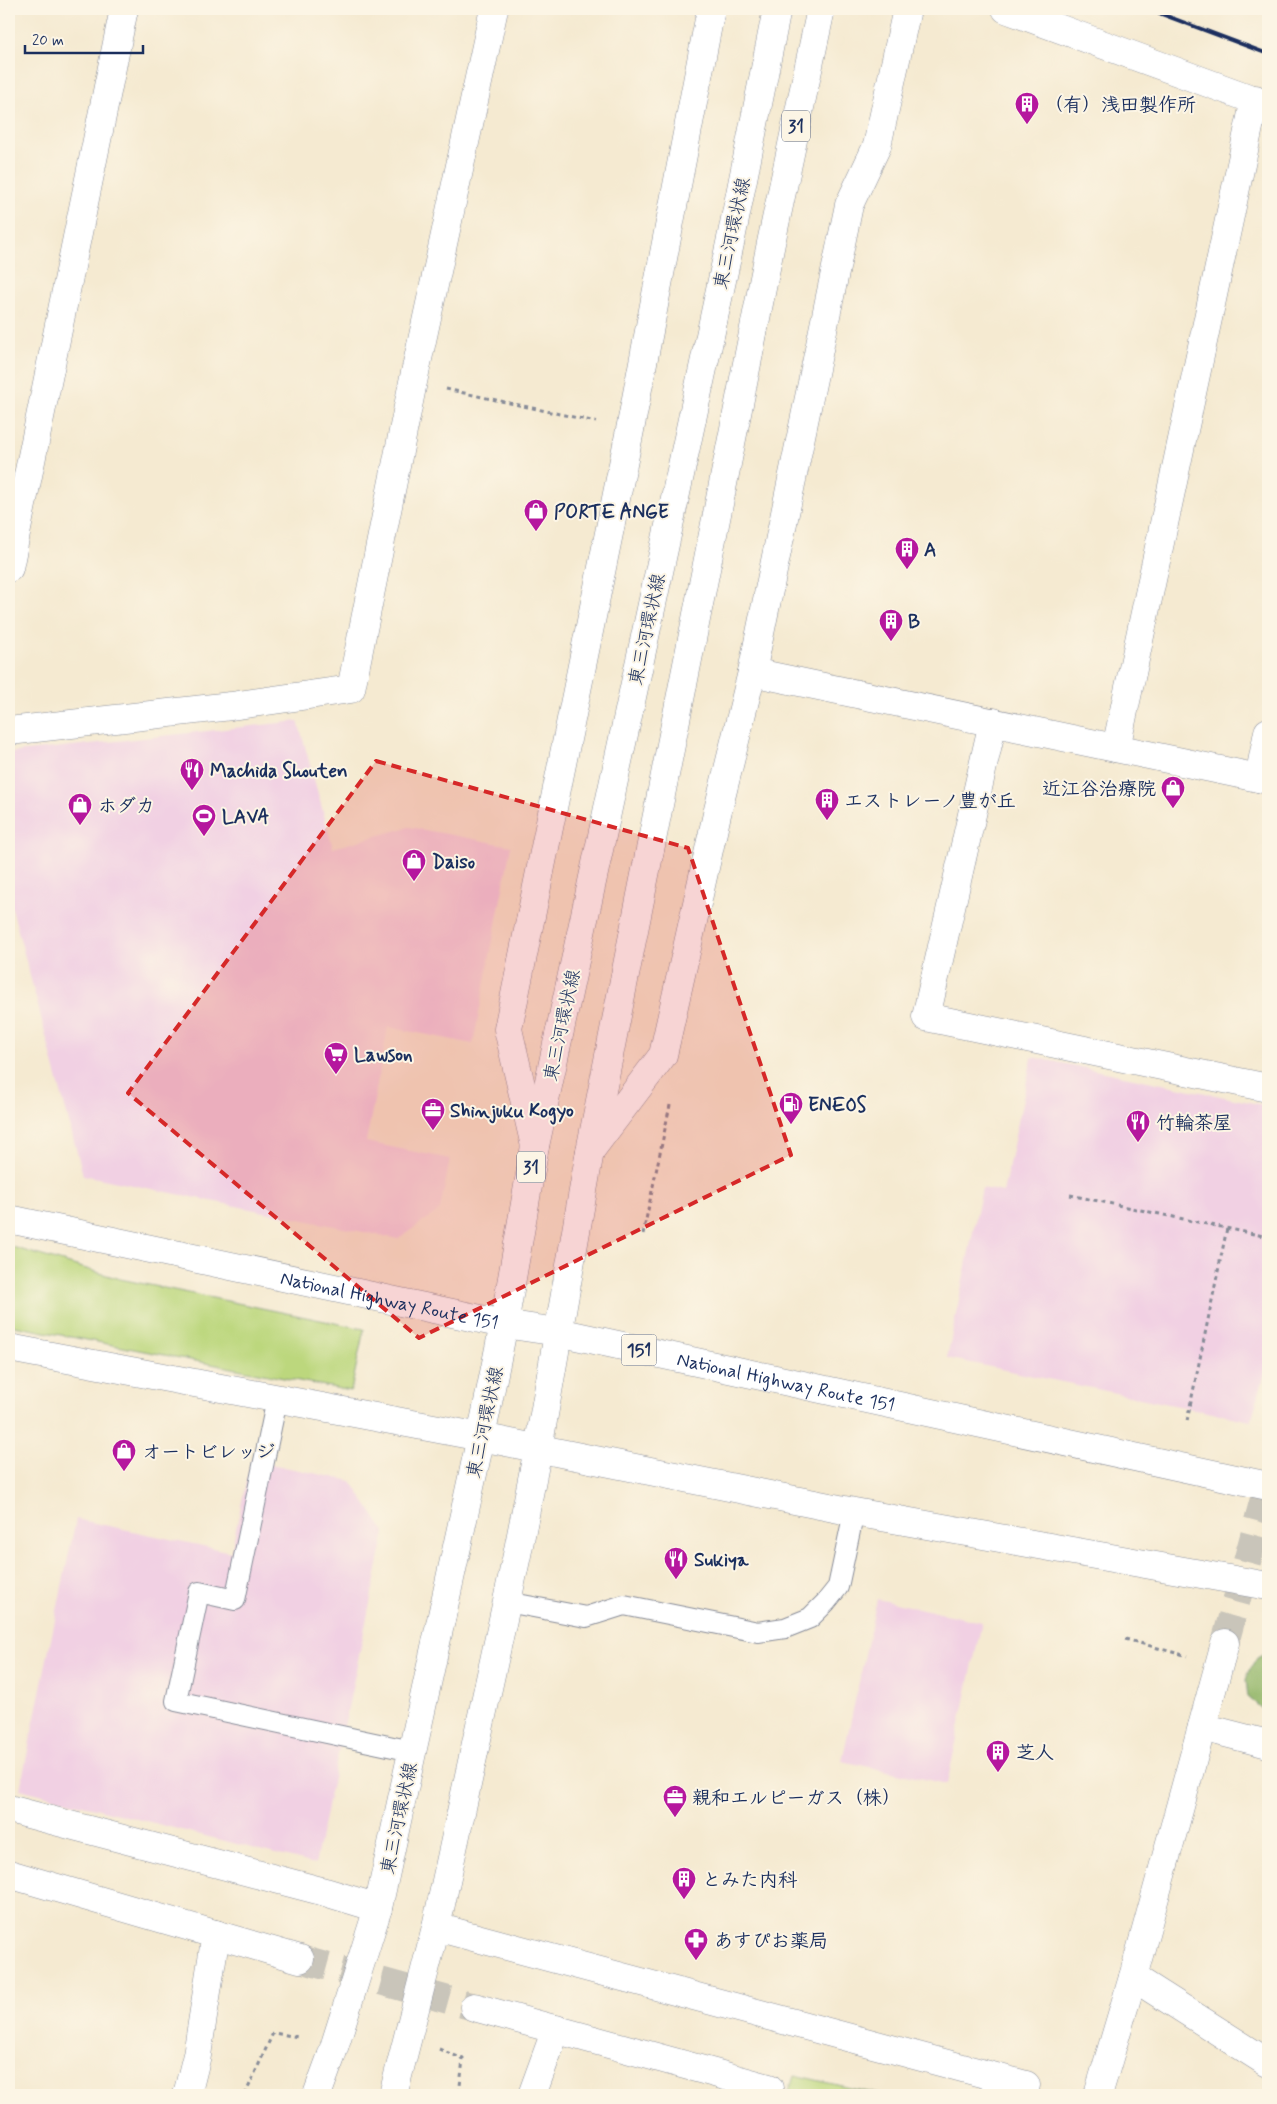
<svg xmlns="http://www.w3.org/2000/svg" width="1277" height="2104" font-family="Mynerve,'Klee One',sans-serif">
<style>
.built{fill:#f1d0e3}
.green{fill:#bcd77d;stroke:#6c836e}
.forest{fill:#95b86c;stroke:#587465}
.lines{fill:none;stroke-linecap:round;stroke-linejoin:round}
.street-tunnel{stroke:#c9c5ba;stroke-width:28;stroke-dasharray:28 14;stroke-linecap:butt}
.lane-casing{stroke:#888c98;stroke-width:22}
.street-casing{stroke:#888c98;stroke-width:29}
.primary-casing{stroke:#888c98;stroke-width:29}
.highway-casing{stroke:#888c98;stroke-width:29}
.path{stroke:#888c98;stroke-width:3;stroke-dasharray:4 4;stroke-linecap:butt}
.lane{stroke:#fff;stroke-width:20}
.street{stroke:#fff;stroke-width:28}
.primary{stroke:#fff;stroke-width:28}
.highway{stroke:#fff;stroke-width:28}
.rail{stroke:#1b2f5e;stroke-width:4}
.marked{fill:#d62828;fill-opacity:0.2;stroke:#d62828;stroke-width:4;stroke-dasharray:10 6;stroke-linejoin:round}
.labels{text-anchor:middle;stroke-width:4;stroke-linejoin:round;paint-order:stroke}
.shield{fill:#fcf5e5;stroke:#5e6a86;stroke-width:1}
.shield-label{font-size:18px;font-weight:bold;fill:#1b2f5e}
.poi-label{font-size:19px;font-weight:bold;fill:#1b2f5e;stroke:#fcf5e5;text-anchor:start}
.street-label{font-size:19px;fill:#1b2f5e;stroke:#fcf5e5}
</style>
<rect width="100%" height="100%" fill="#fcf5e5"/>
<filter id="ink" filterUnits="userSpaceOnUse"><feTurbulence type="fractalNoise" baseFrequency=".02" numOctaves="2"/><feDisplacementMap in="SourceGraphic" scale="10" xChannelSelector="R" yChannelSelector="G"/><feConvolveMatrix kernelMatrix="1 2 1 2 8 2 1 2 1" color-interpolation-filters="sRGB"/></filter>
<filter id="wash" filterUnits="userSpaceOnUse"><feTurbulence type="fractalNoise" baseFrequency=".0096" numOctaves="4" result="noise"/><feDisplacementMap in="SourceGraphic" scale="20" xChannelSelector="R" yChannelSelector="G"/><feGaussianBlur stdDeviation="1.12" result="paint"/><feColorMatrix in="noise" values="0 0 0 0 0 0 0 0 0 0 0 0 0 0 0 0 0 1.4 0 .05"/><feComposite in="paint" operator="in"/></filter>
<g filter="url(#wash)">
<rect width="100%" height="100%" fill="#f5ead1"/>
<g class="built">
<polygon points="298,721 333,848 409,827 511,846 473,1044 388,1027 366,1142 450,1159 440,1210 398,1239 83,1175 9,897 9,753"/>
<polygon points="1032,1057 1268,1106 1268,1363 1251,1421 947,1358 982,1188 1003,1192"/>
<polygon points="251,1460 351,1481 385,1532 315,1864 20,1789 76,1519 231,1552"/>
<polygon points="877,1599 982,1622 947,1784 842,1761"/>
</g>
<g class="green">
<polygon points="9,1246 120,1279 364,1329 351,1391 9,1325"/>
<polygon points="794,2075 881,2095 788,2095"/>
</g>
<polygon class="forest" points="1268,1652 1268,1714 1248,1697 1246,1680 1251,1668 1257,1658"/>
</g>
<g filter="url(#ink)">
<g class="lines">
<g class="street-tunnel">
<polyline points="1225,1643 1268,1484"/>
<polyline points="300,1959 474,2007"/>
</g>
<defs>
<g id="lane">
<polyline points="277,1399 235,1600 199,1592 176,1701 412,1751"/>
<polyline points="507,1602 586,1617 624,1605 758,1632 785,1628 810,1618 826,1602 838,1587 854,1512"/>
</g>
<g id="street">
<polyline points="1006,9 1268,105"/>
<polyline points="9,568 124,9"/>
<polyline points="752,672 1268,780"/>
<polyline points="993,722 926,1017 1268,1088"/>
<polyline points="9,731 231,706 351,689 413,382 494,9"/>
<polyline points="1116,748 1255,99"/>
<polyline points="1259,778 1268,732"/>
<polyline points="535,1146 508,1029 630,430 711,9"/>
<polyline points="590,1151 663,1055 717,814 752,672 849,205 877,146 907,9"/>
<polyline points="1202,1727 1268,1744"/>
<polyline points="9,1809 325,1892 378,1908"/>
<polyline points="9,1874 300,1959"/>
<polyline points="436,1927 1026,2085 1023,2095"/>
<polyline points="1133,1977 1268,2063"/>
<polyline points="474,2007 769,2088 767,2095"/>
<polyline points="187,2095 197,2055 216,1934"/>
<polyline points="532,2095 556,2029"/>
<polyline points="1098,2095 1133,1977 1225,1643"/>
</g>
<g id="primary">
<polyline points="317,2095 331,2057 378,1908 481,1437 504,1324 535,1146 732,234 777,9"/>
<polyline points="393,2095 436,1927 517,1555 538,1449 590,1151 771,243 821,9"/>
</g>
<g id="highway">
<path id="s1" d="M9,1219L504,1324L558,1332L1268,1486"/>
<polyline points="9,1348 481,1437 854,1512 1268,1586"/>
</g>
</defs>
<use href="#lane" class="lane-casing"/>
<use href="#street" class="street-casing"/>
<use href="#primary" class="primary-casing"/>
<use href="#highway" class="highway-casing"/>
<g class="path">
<polyline points="446,389 596,422"/>
<polyline points="1070,1195 1268,1237"/>
<polyline points="643,1234 670,1105"/>
<polyline points="1187,1421 1227,1228"/>
<polyline points="1125,1639 1187,1656"/>
<polyline points="439,2049 463,2059 459,2095"/>
<polyline points="245,2095 273,2033 299,2037"/>
</g>
<use href="#lane" class="lane"/>
<use href="#street" class="street"/>
<use href="#primary" class="primary"/>
<use href="#highway" class="highway"/>
<polyline class="rail" points="1148,9 1268,54"/>
</g>
</g>
<path class="marked" d="M376,761L688,848L791,1155L419,1338L128,1093Z"/>
<defs>
<symbol id="building-pin" viewBox="-11 -11 22 30"><path d="M0 17L-7.5 6A9.5 9.5 0 1 1 7.5 6Z" fill="#b5179e" stroke="#fcf5e5"/><path d="M-4-6H4V6H1V3H-1V6H-4ZM-2.5-4.3h1.7v1.8h-1.7ZM.8-4.3h1.7v1.8H.8ZM-2.5-1h1.7V.8h-1.7ZM.8-1h1.7V.8H.8Z" fill="#fff"/></symbol>
<symbol id="shop-pin" viewBox="-11 -11 22 30"><path d="M0 17L-7.5 6A9.5 9.5 0 1 1 7.5 6Z" fill="#b5179e" stroke="#fcf5e5"/><path d="M-5-2.5h2.3a2.7 3.5 0 0 1 5.4 0H5L5.5 6h-11ZM-1.5-2.5h3a1.5 2.3 0 0 0-3 0Z" fill="#fff"/></symbol>
<symbol id="restaurant-pin" viewBox="-11 -11 22 30"><path d="M0 17L-7.5 6A9.5 9.5 0 1 1 7.5 6Z" fill="#b5179e" stroke="#fcf5e5"/><path d="M-5-6h1v4h1v-4h1v4h1v-4h1v5L-1.5 .5V6h-2V.5L-5-1ZM5-6V6H3V1.5H1.5Q1.5-4 5-6Z" fill="#fff"/></symbol>
<symbol id="stadium-pin" viewBox="-11 -11 22 30"><path d="M0 17L-7.5 6A9.5 9.5 0 1 1 7.5 6Z" fill="#b5179e" stroke="#fcf5e5"/><path d="M0-5a6.5 5 0 1 0 0 10a6.5 5 0 1 0 0-10ZM-3.5-1.8h7v3.6h-7Z" fill="#fff"/></symbol>
<symbol id="supermarket-pin" viewBox="-11 -11 22 30"><path d="M0 17L-7.5 6A9.5 9.5 0 1 1 7.5 6Z" fill="#b5179e" stroke="#fcf5e5"/><path d="M-6-5.5h2.5l.6 2H6L4.5 2H-2.5L-4.4-4H-6ZM-1.5 3.2a1.3 1.3 0 1 0 .1 0ZM3 3.2a1.3 1.3 0 1 0 .1 0Z" fill="#fff"/></symbol>
<symbol id="fuel-pin" viewBox="-11 -11 22 30"><path d="M0 17L-7.5 6A9.5 9.5 0 1 1 7.5 6Z" fill="#b5179e" stroke="#fcf5e5"/><path d="M-5.5-6h7V0h2V4h1.3V-2.5L3-4.5l.8-.8L6-3V5H2.5V1h-1V6h-7ZM-4.2-4.7v3.2H.2V-4.7Z" fill="#fff"/></symbol>
<symbol id="office-pin" viewBox="-11 -11 22 30"><path d="M0 17L-7.5 6A9.5 9.5 0 1 1 7.5 6Z" fill="#b5179e" stroke="#fcf5e5"/><path d="M-6-3h4V-5.5h4V-3h4V5H-6ZM-1-4.5V-3h2v-1.5ZM-6 0V1H6V0Z" fill="#fff"/></symbol>
<symbol id="pharmacy-pin" viewBox="-11 -11 22 30"><path d="M0 17L-7.5 6A9.5 9.5 0 1 1 7.5 6Z" fill="#b5179e" stroke="#fcf5e5"/><path d="M-2-6h4v4h4v4h-4v4h-4v-4h-4v-4h4Z" fill="#fff"/></symbol>
</defs>
<g fill-rule="evenodd">
<use href="#building-pin" x="1013" y="90" width="28" height="38"/>
<use href="#shop-pin" x="522" y="497" width="28" height="38"/>
<use href="#building-pin" x="893" y="535" width="28" height="38"/>
<use href="#building-pin" x="877" y="607" width="28" height="38"/>
<use href="#restaurant-pin" x="178" y="756" width="28" height="38"/>
<use href="#shop-pin" x="1159" y="774" width="28" height="38"/>
<use href="#building-pin" x="813" y="786" width="28" height="38"/>
<use href="#shop-pin" x="66" y="791" width="28" height="38"/>
<use href="#stadium-pin" x="190" y="802" width="28" height="38"/>
<use href="#shop-pin" x="400" y="847" width="28" height="38"/>
<use href="#supermarket-pin" x="322" y="1040" width="28" height="38"/>
<use href="#fuel-pin" x="777" y="1090" width="28" height="38"/>
<use href="#office-pin" x="419" y="1096" width="28" height="38"/>
<use href="#restaurant-pin" x="1124" y="1108" width="28" height="38"/>
<use href="#shop-pin" x="110" y="1437" width="28" height="38"/>
<use href="#restaurant-pin" x="662" y="1545" width="28" height="38"/>
<use href="#building-pin" x="984" y="1738" width="28" height="38"/>
<use href="#office-pin" x="661" y="1783" width="28" height="38"/>
<use href="#building-pin" x="670" y="1865" width="28" height="38"/>
<use href="#pharmacy-pin" x="682" y="1926" width="28" height="38"/>
</g>
<g class="labels">
<g class="shield">
<rect x="782" y="110.5" width="28" height="31" rx="4"/>
<rect x="517" y="1151.5" width="28" height="31" rx="4"/>
<rect x="621.5" y="1334.5" width="35" height="31" rx="4"/>
</g>
<g class="shield-label">
<text x="796" y="132">31</text>
<text x="531" y="1173">31</text>
<text x="639" y="1356">151</text>
</g>
<g class="poi-label">
<text x="1044" y="111">（有）浅田製作所</text>
<text x="554" y="518">PORTE ANGE</text>
<text x="924" y="556">A</text>
<text x="908" y="628">B</text>
<text x="210" y="777">Machida Shouten</text>
<text x="1156" y="795" text-anchor="end">近江谷治療院</text>
<text x="844" y="807">エストレーノ豊が丘</text>
<text x="98" y="812">ホダカ</text>
<text x="222" y="823">LAVA</text>
<text x="432" y="868">Daiso</text>
<text x="354" y="1061">Lawson</text>
<text x="808" y="1111">ENEOS</text>
<text x="450" y="1117">Shinjuku Kogyo</text>
<text x="1156" y="1129">竹輪茶屋</text>
<text x="142" y="1458">オートビレッジ</text>
<text x="694" y="1566">Sukiya</text>
<text x="1016" y="1759">芝人</text>
<text x="692" y="1804">親和エルピーガス（株）</text>
<text x="702" y="1886">とみた内科</text>
<text x="714" y="1947">あすぴお薬局</text>
</g>
<g class="street-label">
<text transform="translate(731 233) rotate(-78)" y="7">東三河環状線</text>
<text transform="translate(646 629) rotate(-78)" y="7">東三河環状線</text>
<text transform="translate(561 1025) rotate(-78)" y="7">東三河環状線</text>
<text dy="7" stroke="none"><textPath href="#s1" startOffset="389">National Highway Route 151</textPath></text>
<text dy="7" stroke="none"><textPath href="#s1" startOffset="794">National Highway Route 151</textPath></text>
<text transform="translate(484 1422) rotate(-78)" y="7">東三河環状線</text>
<text transform="translate(398 1818) rotate(-78)" y="7">東三河環状線</text>
</g>
</g>
<rect width="1277" height="2104" fill="none" stroke="#fcf5e5" stroke-width="30"/>
<path d="M25 45v8h118v-8" fill="none" stroke="#1b2f5e" stroke-width="2.5"/>
<text x="32" y="45" font-size="15" fill="#1b2f5e" stroke="#fcf5e5" stroke-width="4" paint-order="stroke">20 m</text>
</svg>
